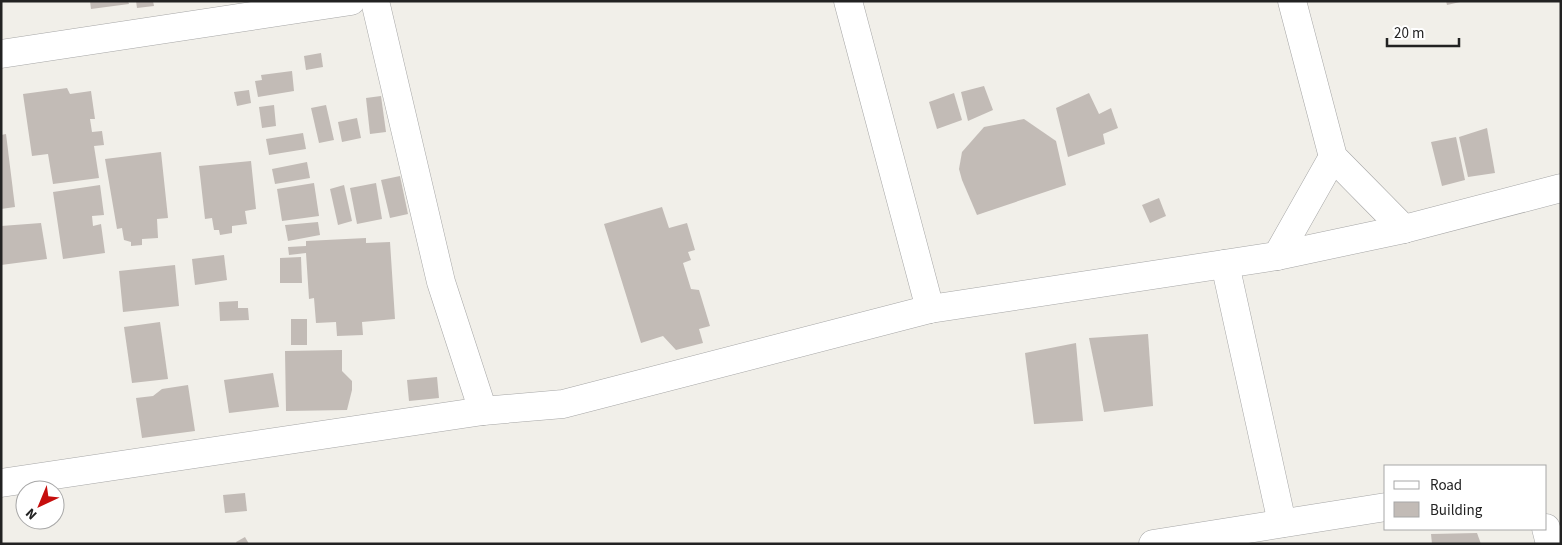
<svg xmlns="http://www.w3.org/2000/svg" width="1562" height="545" font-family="'Source Sans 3',sans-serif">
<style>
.building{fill:#c2bbb6}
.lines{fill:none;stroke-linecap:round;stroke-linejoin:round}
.minor-casing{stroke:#a6a6a6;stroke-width:29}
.minor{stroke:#fff;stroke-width:28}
</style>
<rect width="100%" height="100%" fill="#f1efe9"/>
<g class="building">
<polygon points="90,1 128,1 129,4 91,9"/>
<polygon points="136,1 153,1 154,6 137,8"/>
<polygon points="1446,1 1460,1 1460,2 1447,5"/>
<polygon points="321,53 323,67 306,70 304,56"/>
<polygon points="292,71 294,91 258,97 255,81 262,80 261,75"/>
<polygon points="984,86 993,110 968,121 961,92"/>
<polygon points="67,88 70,94 91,91 95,119 90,119 92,132 102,131 104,145 94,146 99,178 53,184 48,154 32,156 23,94"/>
<polygon points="249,90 251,103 237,106 234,92"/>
<polygon points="954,93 962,120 937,129 929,102"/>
<polygon points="1089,93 1099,114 1111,108 1118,128 1103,134 1105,144 1068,157 1056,108"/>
<polygon points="381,96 386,132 370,134 366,98"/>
<polygon points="274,105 276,126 262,128 259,107"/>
<polygon points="326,105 334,140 319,143 311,108"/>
<polygon points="357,118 361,138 342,142 338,122"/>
<polygon points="1024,119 1056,141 1066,185 977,215 962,180 959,169 962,152 984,127"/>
<polygon points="1487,128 1495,173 1468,177 1459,137"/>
<polygon points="303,133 306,149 269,155 266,139"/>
<polygon points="6,134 15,207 1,209 1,135"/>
<polygon points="1456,137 1465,180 1442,186 1431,142"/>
<polygon points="161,152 168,218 157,219 158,238 142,239 142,245 131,246 131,242 124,240 122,228 117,229 105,159"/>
<polygon points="251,161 256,209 245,211 247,224 232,226 232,233 220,235 219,230 214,230 212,218 205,219 199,166"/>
<polygon points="307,162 310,178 275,184 272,169"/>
<polygon points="400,176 408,214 390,218 381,180"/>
<polygon points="314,183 319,216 282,221 277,189"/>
<polygon points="376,183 382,219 357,224 350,188"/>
<polygon points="100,185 104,215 92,216 93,226 101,224 105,253 63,259 53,192"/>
<polygon points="344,185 352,221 338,225 330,189"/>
<polygon points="1159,198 1166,216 1150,223 1142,205"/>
<polygon points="662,207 669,228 687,223 695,250 688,252 691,260 683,263 691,289 699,290 710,326 699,329 703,343 676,350 663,336 641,343 604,224"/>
<polygon points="318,222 320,235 288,241 285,225"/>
<polygon points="41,223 47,259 1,265 1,226"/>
<polygon points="366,238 366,243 390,242 395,319 362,322 363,335 337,336 336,322 316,323 314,298 309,299 306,253 289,255 288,247 306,246 306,241"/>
<polygon points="224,255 227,280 195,285 192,259"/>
<polygon points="301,257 302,283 280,283 280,258"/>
<polygon points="175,265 179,306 123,312 119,271"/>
<polygon points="238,301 238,308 248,308 249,320 220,321 219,302"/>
<rect x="291" y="319" width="16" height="26"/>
<polygon points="160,322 168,379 132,383 124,327"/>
<polygon points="1148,334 1153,406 1104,412 1089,338"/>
<polygon points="1076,343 1083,421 1034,424 1025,353"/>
<polygon points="342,350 342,371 352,381 352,390 347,410 286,411 285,351"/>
<polygon points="273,373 279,407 229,413 224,380"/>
<polygon points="437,377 439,398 409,401 407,380"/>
<polygon points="188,385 195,431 142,438 136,398 153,396 162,389"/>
<polygon points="245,493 247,511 225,513 223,495"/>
<polygon points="1477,533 1481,544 1432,544 1431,534"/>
<polygon points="245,537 249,544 237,544 236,542"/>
</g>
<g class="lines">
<defs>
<g id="minor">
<polyline points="375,1 441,282 483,411"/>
<polyline points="848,1 930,309"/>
<polyline points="1292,1 1333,157 1404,229"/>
<polyline points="1,54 351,1"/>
<polyline points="1277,256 1333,157"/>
<polyline points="1225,264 1282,523"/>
<polyline points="1,483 483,411 563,404 930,309 1277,256 1404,229 1561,188"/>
<polyline points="1546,528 1550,544"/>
<polyline points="1153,544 1386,507"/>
</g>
</defs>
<use href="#minor" class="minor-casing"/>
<use href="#minor" class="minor"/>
</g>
<rect width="1562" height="545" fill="none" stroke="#222222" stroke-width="5"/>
<rect x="1384" y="465" width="162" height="65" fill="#ffffff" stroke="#a7a7a7"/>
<rect x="1394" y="481" width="25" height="8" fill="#ffffff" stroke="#a7a7a7"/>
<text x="1430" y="490" font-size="15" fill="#222222">Road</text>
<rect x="1394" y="502" width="25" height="15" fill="#c2bbb6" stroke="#a7a7a7"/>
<text x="1430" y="515" font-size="15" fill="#222222">Building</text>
<g transform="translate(40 505) rotate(224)"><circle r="24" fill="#ffffff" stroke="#a7a7a7"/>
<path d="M0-4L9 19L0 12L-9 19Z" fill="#c60e0d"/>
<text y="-8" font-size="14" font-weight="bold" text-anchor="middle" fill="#222222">N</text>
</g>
<path d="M1387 38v8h72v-8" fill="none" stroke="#222222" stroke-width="2.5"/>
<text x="1394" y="38" font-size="15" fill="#222222" stroke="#ffffff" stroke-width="4" paint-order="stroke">20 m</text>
</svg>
